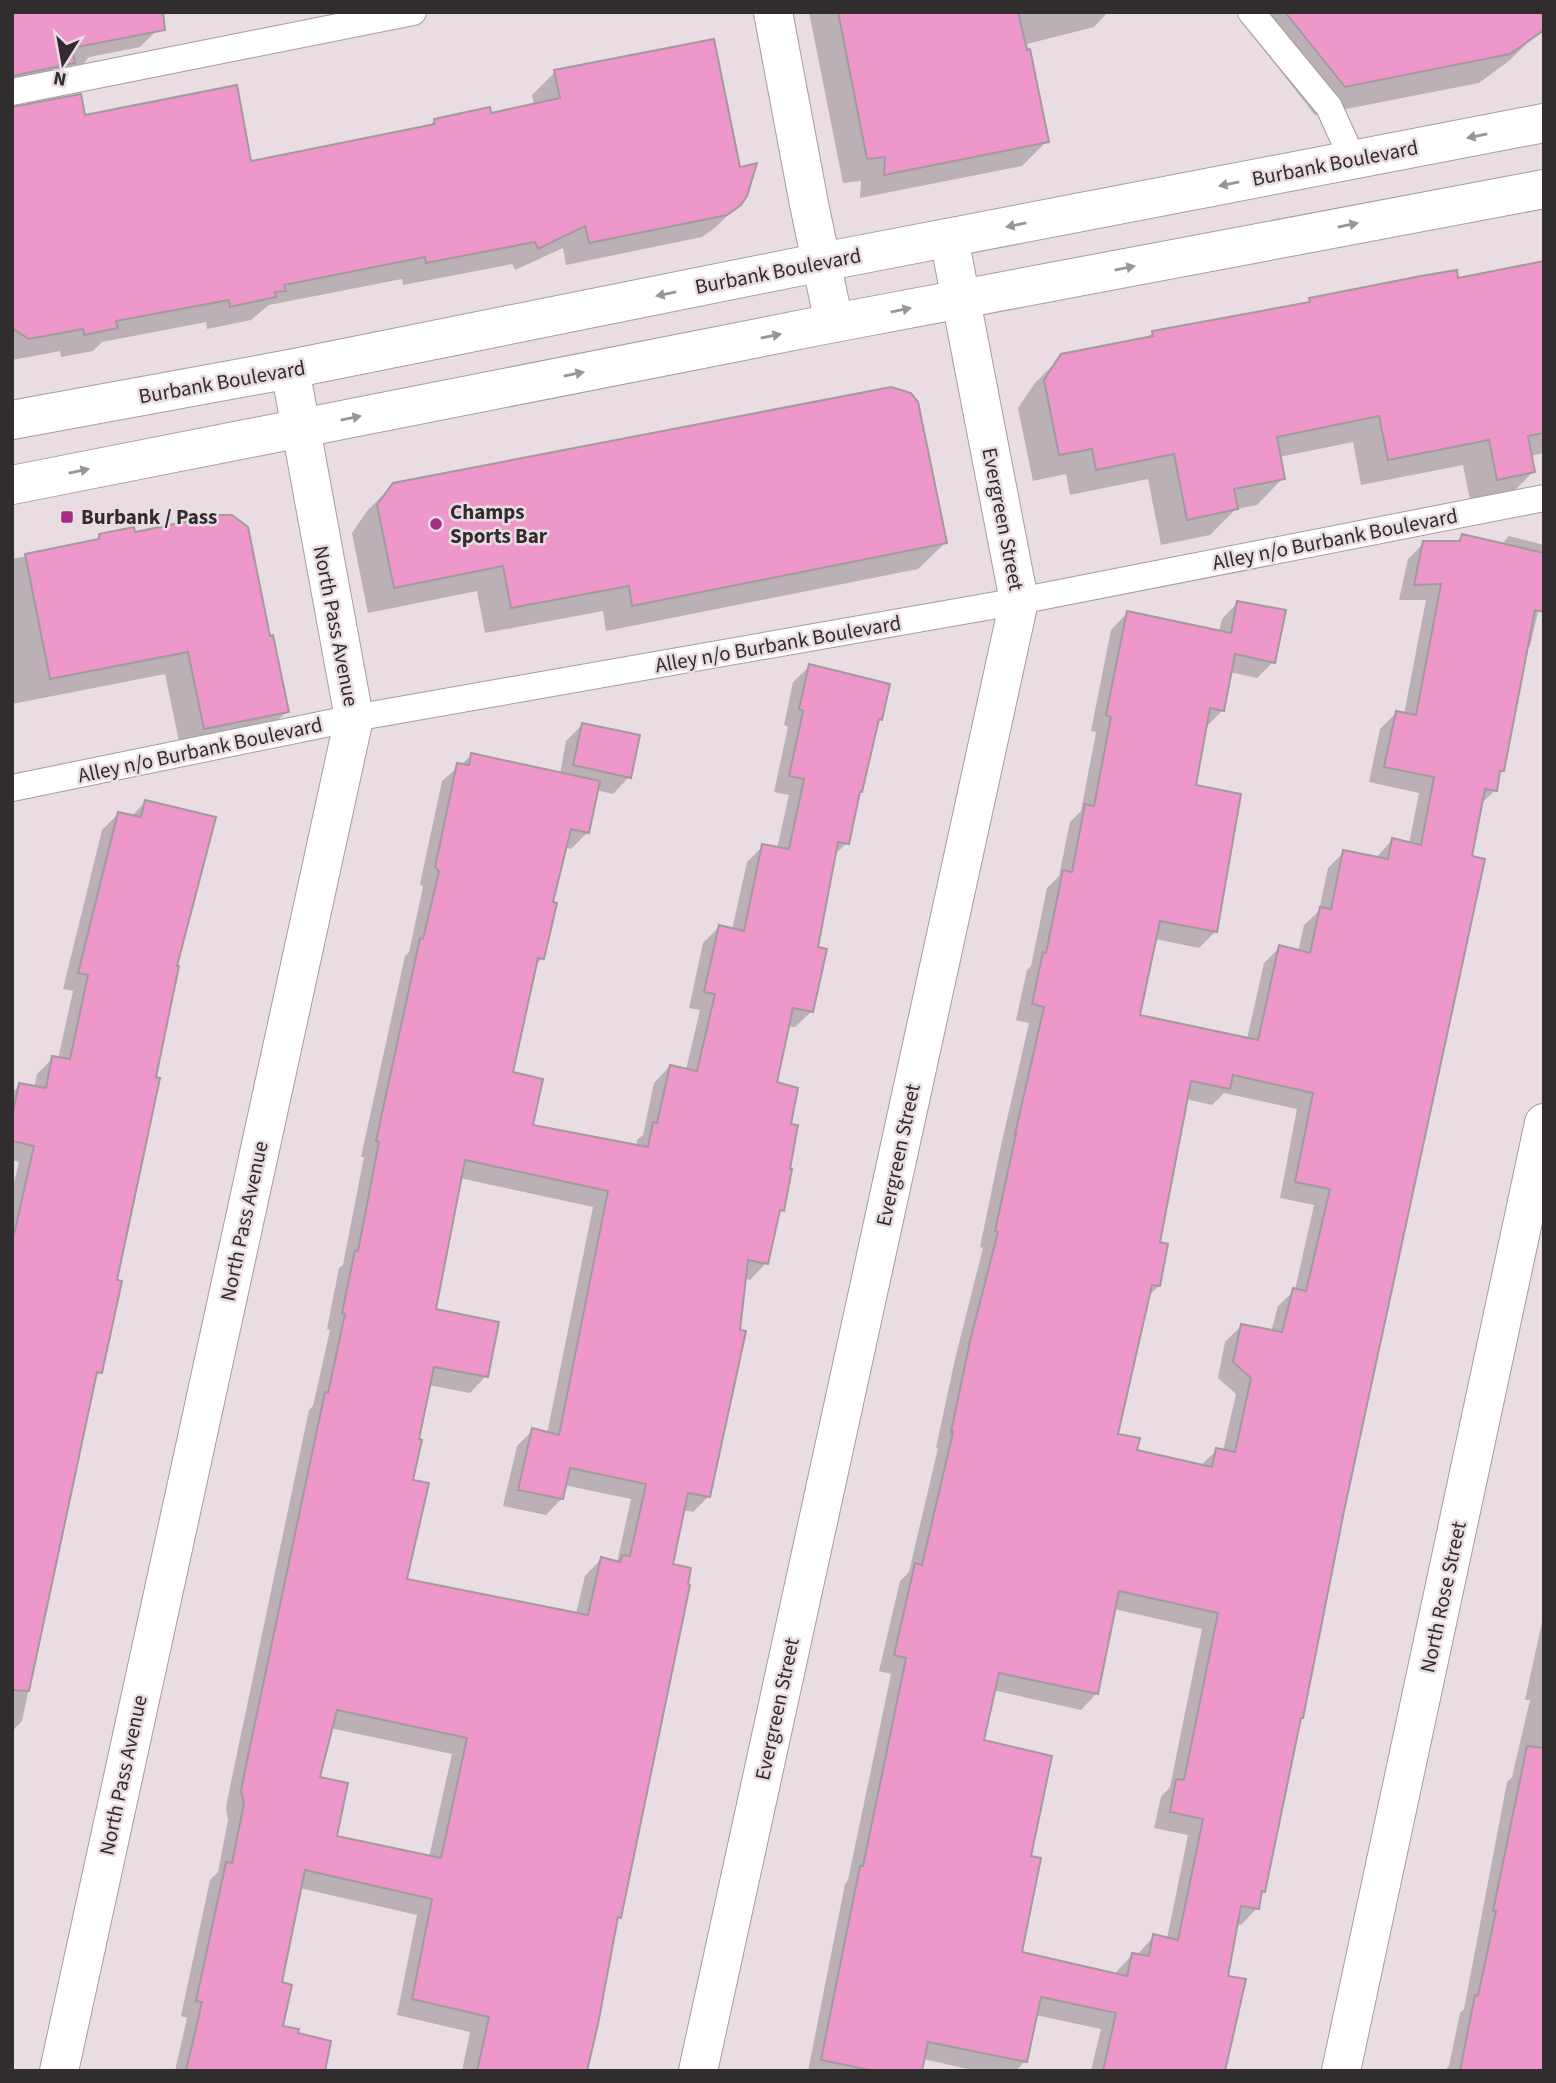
<svg xmlns="http://www.w3.org/2000/svg" width="1556" height="2083" font-family="'Source Sans 3',sans-serif">
<style>
.shadow{fill:#0003;fill-rule:evenodd}
.building{fill:#ed97cb;stroke:#a4999f;stroke-width:2;fill-rule:evenodd}
.lines{fill:none;stroke-linecap:round;stroke-linejoin:round}
.service-casing{stroke:#a79ba1;stroke-width:28}
.minor-casing{stroke:#a79ba1;stroke-width:40}
.primary-casing{stroke:#a79ba1;stroke-width:40}
.service{stroke:#fff;stroke-width:26}
.minor{stroke:#fff;stroke-width:38}
.primary{stroke:#fff;stroke-width:38}
.oneway{fill:#989697}
.poi-dot{fill:#a52b80;stroke:#e9dce3;stroke-width:2.5}
.labels{text-anchor:middle;stroke-width:5;stroke-linejoin:round;paint-order:stroke}
.street-label{font-size:21px;fill:#312d2f;stroke:#e9dce3}
.poi-label{font-size:21px;font-weight:bold;fill:#312d2f;stroke:#e9dce3;text-anchor:start}
</style>
<rect width="100%" height="100%" fill="#e9dce3"/>
<g class="shadow">
<polygon points="12,12 163,24 140,47 89,57 83,64 70,66 50,86 12,94"/>
<polygon points="809,12 1108,12 1094,27 1027,44 1047,141 1022,166 860,198 861,181 843,183"/>
<polygon points="1258,12 1542,12 1540,31 1510,60 1479,83 1315,115 1245,26"/>
<polygon points="555,72 740,203 716,227 702,237 566,265 563,248 515,270 512,264 403,285 402,279 269,305 251,320 207,329 206,322 102,342 93,351 61,357 60,351 12,360 12,109 83,118 249,163 428,127 434,121 490,115 534,105 532,95"/>
<polygon points="1544,263 1544,453 1530,456 1533,472 1507,498 1471,505 1463,465 1361,485 1353,442 1279,457 1283,478 1257,505 1236,509 1210,535 1161,545 1148,479 1070,495 1066,474 1033,481 1018,408 1035,383 1062,356 1146,340 1153,332 1305,305 1310,300 1457,280"/>
<polygon points="394,484 945,543 918,569 606,631 603,611 485,633 477,591 368,613 352,533 367,511"/>
<polygon points="134,534 269,638 287,711 264,734 181,751 165,674 12,704 12,559 94,542 100,536"/>
<path d="M1462,536L1501,545L1509,536L1544,545V587L1530,646L1525,651L1502,770L1498,774L1495,790L1481,804L1302,1717L1299,1720L1263,1891L1260,1894L1257,1908L1241,1925L1236,1924L1226,1977L1224,2071H1091L1101,2029L1035,2015L1025,2061L1016,2071H977L923,2059L920,2071H808L845,1884L848,1880L891,1674L879,1671L900,1581L909,1572L938,1448H936L955,1359L983,1248L980,1247L1000,1150L1029,1023L1016,1020L1027,970L1031,966L1047,888L1059,876L1070,822L1081,811L1096,732L1091,731L1111,630L1127,613L1219,632L1222,619L1238,602L1273,662L1257,678L1230,672L1222,711L1206,727L1194,786L1215,932L1199,948L1155,939L1138,1016L1247,1039L1264,963L1280,947L1298,952L1304,925L1319,911L1328,868L1344,852L1376,858L1392,840L1409,844L1419,793L1369,782L1380,729L1396,713L1404,714L1426,600H1399L1408,559L1424,543H1455ZM1224,1093L1297,1109L1280,1198L1314,1205L1295,1290L1278,1306L1271,1332L1241,1326L1225,1342L1218,1378L1236,1394L1223,1451L1217,1450L1200,1466L1135,1452L1116,1436L1148,1296L1159,1286L1158,1244L1186,1099L1212,1105ZM1114,1609L1202,1629L1170,1787L1161,1797L1154,1828L1188,1835L1167,1939L1154,1936L1137,1955L1133,1954L1117,1971L1116,1975L1020,1954L1029,1858L982,1741L993,1690L1081,1710L1097,1693Z"/>
<path d="M810,666L880,719L876,723L847,843L833,856L815,948L812,1011L795,1027L787,1026L775,1084L789,1125L782,1210L777,1215L766,1263L750,1280L744,1278L709,1496L693,1512L683,1510L671,1565L619,1917L615,1922L587,2071H462L470,2032L397,2015L417,1915L300,1888L280,1984V2027L296,2034L323,2071H175L187,2018L181,2016L210,1880L218,1872L228,1820L226,1808L230,1787L309,1410L313,1406L330,1330L327,1329L339,1268L343,1265L364,1157H361L405,956L409,952L423,887L420,884L442,781L472,755L560,774L566,741L583,724L629,777L613,794L597,790L587,833L571,849L565,847L551,903L542,958L535,966L511,1073L531,1127L636,1147L637,1140L643,1135L654,1083L670,1066L686,1070L700,1010L689,1008L703,943L719,927L732,930L747,862L763,846L777,849L789,795L774,792L788,727L784,725L793,682ZM460,1178L593,1207L547,1434L533,1430L517,1446L503,1506L546,1515L562,1498L564,1485L631,1499L617,1563L601,1559L585,1576L576,1614L405,1581L411,1481L429,1385L470,1393L486,1376L434,1311ZM330,1728L452,1754L429,1857L335,1837L318,1779Z"/>
<polygon points="145,802 175,967 115,1281 100,1372 94,1379 22,1721 15,1728 12,1739 12,1191 19,1162 12,1160 12,1093 20,1085 34,1088 37,1074 53,1058 58,1059 73,991 63,989 102,830 118,814 131,817"/>
<polygon points="1544,1613 1544,2071 1444,2071 1449,2066 1460,2013 1464,2009 1507,1782 1512,1777 1530,1700 1525,1700"/>
</g>
<g class="building">
<polygon points="12,12 163,12 165,30 72,48 75,63 12,76"/>
<polygon points="838,12 1018,12 1027,50 1030,49 1049,142 884,175 885,157 867,159"/>
<polygon points="1285,12 1544,12 1544,30 1510,54 1345,87"/>
<polygon points="714,39 740,167 757,163 747,196 741,205 727,215 589,243 585,226 538,249 535,242 426,263 425,257 284,285 286,291 275,292 276,297 230,307 229,300 116,321 118,328 84,335 83,329 29,339 12,328 12,107 81,94 85,115 237,85 251,161 435,124 434,119 490,107 491,113 560,98 554,70"/>
<polygon points="1544,261 1544,433 1528,436 1535,472 1497,480 1489,440 1388,460 1379,416 1277,437 1285,479 1234,489 1238,509 1187,520 1174,454 1096,470 1092,449 1059,455 1044,380 1061,354 1153,336 1152,331 1310,302 1309,298 1421,276 1457,270 1458,278"/>
<polygon points="891,387 911,393 918,402 947,543 632,606 629,586 511,608 503,566 394,588 377,505 393,483"/>
<polygon points="218,515 232,515 248,527 270,636 273,635 289,712 204,729 188,652 50,679 25,554 99,539 99,534 134,527 135,532"/>
<path d="M1462,534L1544,553V612L1535,610L1504,771H1500L1497,791L1485,789L1472,856L1485,859L1344,1511L1303,1718H1301L1265,1892L1262,1891L1259,1909L1241,1906L1228,1976L1246,1979L1225,2071H1103L1116,2013L1041,1997L1027,2062L928,2042L922,2071H875L821,2060L860,1866H863L906,1658L894,1655L915,1563L922,1565L953,1432H951L970,1341L998,1232L995,1231L1016,1134H1015L1044,1007L1032,1004L1043,952L1046,953L1063,870L1072,872L1085,804L1094,806L1111,717L1106,715L1127,611L1231,633L1237,601L1286,610L1275,663L1235,654L1224,711L1210,708L1196,785L1241,794L1217,932L1160,921L1140,1015L1258,1040L1279,945L1310,953L1320,907L1331,909L1343,850L1388,859L1392,838L1421,845L1434,777L1384,767L1396,711L1416,715L1441,584L1414,585L1423,541H1460ZM1233,1075L1313,1093L1295,1182L1330,1189L1306,1291L1293,1288L1282,1332L1241,1324L1233,1362L1251,1378L1235,1452L1216,1448L1212,1467L1137,1450L1140,1438L1118,1434L1152,1285L1160,1286L1168,1244L1160,1242L1191,1081L1230,1089ZM1119,1591L1218,1613L1184,1780L1176,1779L1170,1812L1203,1819L1178,1940L1153,1934L1149,1956L1132,1953L1127,1976L1022,1952L1041,1858L1031,1856L1052,1756L984,1740L999,1673L1098,1694Z"/>
<path d="M809,664L890,684L882,720L879,719L862,792H860L849,844L838,842L818,947L827,949L813,1012L793,1008L777,1082L798,1088L791,1124L798,1125L790,1169H792L784,1211L780,1210L768,1264L748,1260L740,1330L746,1331L710,1497L688,1493L673,1564L691,1568L688,1584L690,1585L621,1918L618,1917L598,2024L587,2071H477L489,2017L412,1999L432,1899L305,1870L282,1982L292,1985L283,2026L299,2029L298,2033L331,2041L325,2071H186L202,2002L196,2001L226,1862L232,1863L244,1803L241,1791L245,1770L325,1392L328,1393L345,1314L342,1313L355,1250L358,1251L379,1142L376,1141L420,938L423,939L439,871L435,867L457,763L469,765L471,753L600,781L589,833L571,829L553,902L557,903L544,959L538,958L513,1072L543,1079L533,1125L648,1147L653,1122L657,1123L670,1065L697,1071L715,994L704,992L719,925L744,931L762,844L789,849L804,779L789,776L803,711L799,709ZM465,1160L608,1191L559,1435L532,1428L518,1490L563,1499L570,1468L646,1484L630,1556L622,1555L620,1562L601,1557L588,1615L407,1579L429,1483L413,1480L422,1440L419,1439L434,1367L488,1377L499,1322L436,1309ZM337,1710L467,1738L441,1858L337,1836L348,1783L320,1777Z"/>
<polygon points="582,723 640,735 631,778 573,765"/>
<polygon points="145,800 216,817 177,966 179,966 156,1077 160,1078 117,1280 122,1281 102,1373 97,1372 29,1691 12,1690 12,1243 34,1146 12,1141 12,1117 19,1083 46,1088 52,1056 70,1059 88,975 78,973 118,812 141,817"/>
<polygon points="1527,1746 1544,1748 1544,2071 1460,2071 1475,1995 1478,1996 1496,1911 1493,1911"/>
</g>
<g class="lines">
<defs>
<g id="service">
<polyline points="1251,12 1329,107 1353,160"/>
<polyline points="12,92 413,12"/>
<polyline points="12,788 354,718 1019,601 1544,498"/>
</g>
<g id="minor">
<polyline points="773,12 809,204 834,323"/>
<polyline points="59,2071 354,718 290,369"/>
<polyline points="698,2071 1019,601 949,238"/>
<polyline points="1341,2071 1544,1123"/>
</g>
<g id="primary">
<polyline points="12,420 290,369 822,262 1544,123"/>
<polyline points="12,485 834,323 1544,189"/>
</g>
</defs>
<use href="#service" class="service-casing"/>
<use href="#minor" class="minor-casing"/>
<use href="#primary" class="primary-casing"/>
<use href="#service" class="service"/>
<use href="#minor" class="minor"/>
<use href="#primary" class="primary"/>
</g>
<defs><path id="oneway-solid" d="M-6-.8H1V-3.2L6.5 0L1 3.2V.8H-6Z" transform="scale(1.75)"/></defs>
<g class="oneway">
<use href="#oneway-solid" transform="translate(1477 136) rotate(169)"/>
<use href="#oneway-solid" transform="translate(1229 184) rotate(169)"/>
<use href="#oneway-solid" transform="translate(1016 225) rotate(169)"/>
<use href="#oneway-solid" transform="translate(1348 225) rotate(-11)"/>
<use href="#oneway-solid" transform="translate(1125 268) rotate(-11)"/>
<use href="#oneway-solid" transform="translate(666 294) rotate(168)"/>
<use href="#oneway-solid" transform="translate(901 310) rotate(-11)"/>
<use href="#oneway-solid" transform="translate(771 336) rotate(-11)"/>
<use href="#oneway-solid" transform="translate(574 374) rotate(-11)"/>
<use href="#oneway-solid" transform="translate(351 418) rotate(-11)"/>
<use href="#oneway-solid" transform="translate(79 471) rotate(-11)"/>
</g>
<g class="poi-dot">
<rect x="60" y="510" width="14" height="14" rx="3.5"/>
<circle cx="436" cy="524" r="7"/>
</g>
<g class="labels">
<g class="street-label">
<text transform="translate(1335 163) rotate(-11)" y="7">Burbank Boulevard</text>
<text transform="translate(778 271) rotate(-11)" y="7">Burbank Boulevard</text>
<text transform="translate(222 382) rotate(-10)" y="7">Burbank Boulevard</text>
<text transform="translate(1003 519) rotate(79)" y="7">Evergreen Street</text>
<text transform="translate(1335 539) rotate(-11)" y="7">Alley n/o Burbank Boulevard</text>
<text transform="translate(336 626) rotate(79)" y="7">North Pass Avenue</text>
<text transform="translate(778 644) rotate(-10)" y="7">Alley n/o Burbank Boulevard</text>
<text transform="translate(200 750) rotate(-12)" y="7">Alley n/o Burbank Boulevard</text>
<text transform="translate(898 1155) rotate(-78)" y="7">Evergreen Street</text>
<text transform="translate(244 1221) rotate(-78)" y="7">North Pass Avenue</text>
<text transform="translate(1443 1597) rotate(-78)" y="7">North Rose Street</text>
<text transform="translate(777 1709) rotate(-78)" y="7">Evergreen Street</text>
<text transform="translate(123 1775) rotate(-78)" y="7">North Pass Avenue</text>
</g>
<g class="poi-label">
<text x="450" y="519">Champs<tspan x="450" dy="24">Sports Bar</tspan></text>
<text x="81" y="524">Burbank / Pass</text>
</g>
</g>
<rect width="1556" height="2083" fill="none" stroke="#312d2f" stroke-width="28"/>
<g transform="translate(63 63) rotate(191)" stroke="#e9dce3" stroke-width="5" paint-order="stroke">
<path d="M0-5L12 26L0 18L-12 26Z" fill="#312d2f"/>
<text y="-10" font-size="19" font-weight="bold" text-anchor="middle" fill="#312d2f">N</text>
</g>
</svg>
